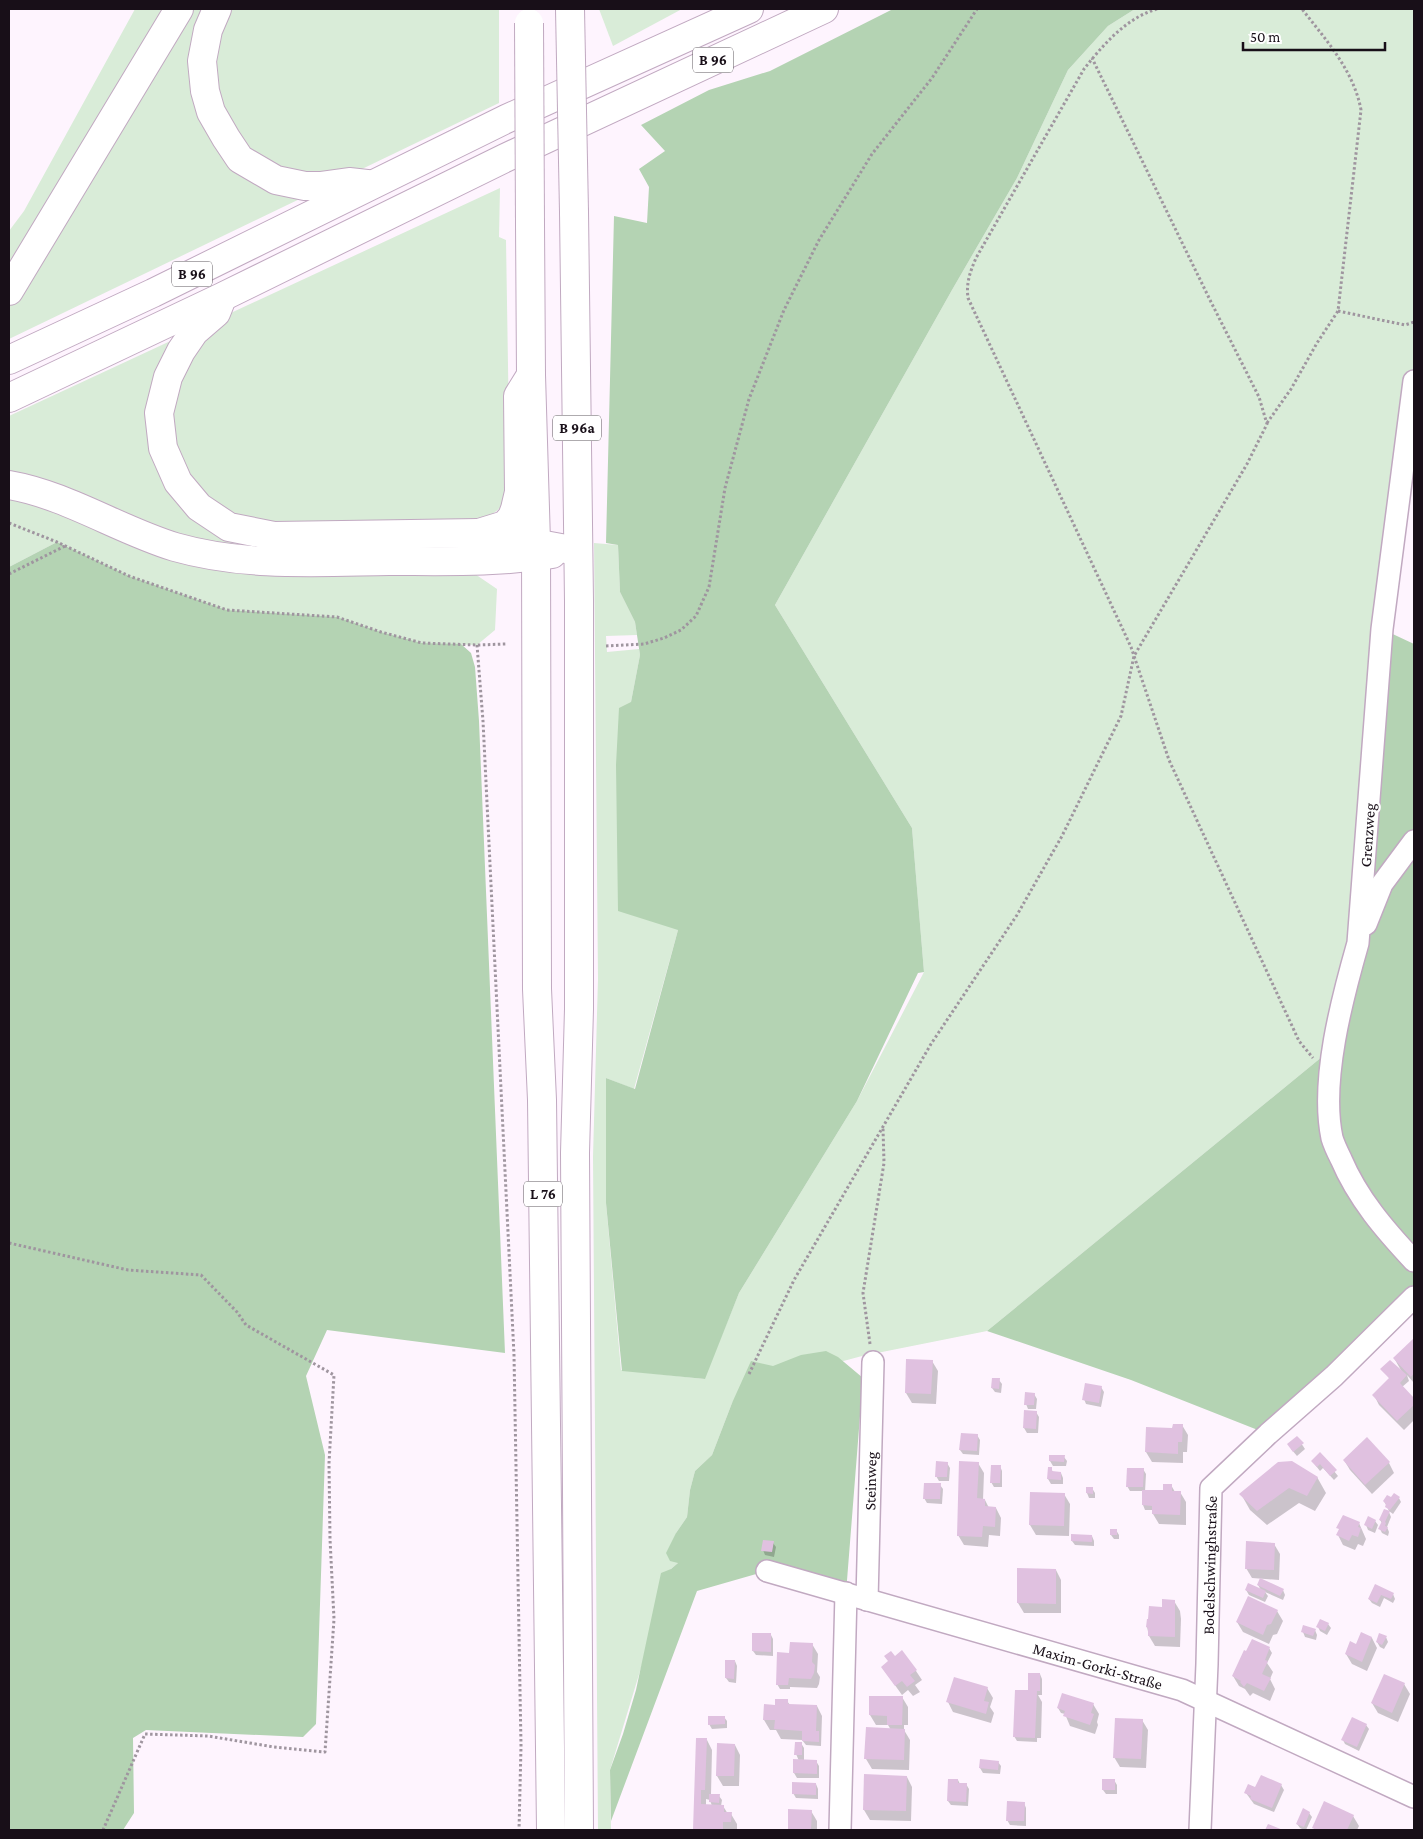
<svg xmlns="http://www.w3.org/2000/svg" width="1423" height="1839" font-family="'Crimson Pro',serif">
<style>
.green{fill:#d9ecd8}
.forest{fill:#b4d3b3}
.shadow{fill:#0003;fill-rule:evenodd}
.building{fill:#e0c1e0}
.lines{fill:none;stroke-linecap:round;stroke-linejoin:round}
.minor-casing{stroke:#c1a9c1;stroke-width:24}
.primary-casing{stroke:#c1a9c1;stroke-width:30}
.trunk-casing{stroke:#c1a9c1;stroke-width:30}
.path{stroke:#9f959f;stroke-width:3;stroke-dasharray:2.5 2.5;stroke-linecap:butt}
.minor{stroke:#fff;stroke-width:21}
.primary{stroke:#fff;stroke-width:28}
.trunk{stroke:#fff;stroke-width:28}
.primary-bridge-casing{stroke:#c1a9c1;stroke-width:30;stroke-linecap:butt}
.primary-bridge{stroke:#fff;stroke-width:28}
.labels{text-anchor:middle;stroke-width:4.5;stroke-linejoin:round;paint-order:stroke}
.shield{fill:#fff;stroke:#5d575d;stroke-width:1}
.shield-label{font-size:15px;font-weight:bold;fill:#180f18}
.street-label{font-size:16px;fill:#180f18;stroke:#fff}
</style>
<rect width="100%" height="100%" fill="#fef4fe"/>
<g class="green">
<polygon points="135,9 499,9 499,103 9,339 9,231 24,211"/>
<polygon points="599,9 682,9 613,46"/>
<polygon points="1135,9 1414,9 1414,381 1358,943 1334,1047 987,1331 862,1356 743,1388 732,1403 712,1455 695,1471 690,1490 687,1517 676,1533 678,1563 671,1569 610,1770 611,1830 598,1830 593,1157 598,979 594,543 618,545 620,592 635,622 637,635 606,636 607,652 639,649 640,655 631,702 678,930 634,1089 606,1078 606,1203 621,1370 704,1379 739,1293 857,1101 924,972 912,828 775,605 952,290 1017,178 1068,70 1108,26"/>
<path d="M500,188L499,237L506,240L510,490C501,512 493,515 472,523L475,574L497,589L495,630L477,645L422,643L381,632L337,617L227,610L129,576L57,542L9,567V416Z"/>
</g>
<g class="forest">
<polygon points="893,9 1135,9 1108,26 1068,70 1017,178 952,290 775,605 912,828 924,972 918,973 857,1101 739,1293 705,1379 622,1371 606,1203 606,1078 635,1089 678,930 618,911 616,765 619,708 631,702 640,655 635,622 620,592 618,545 606,543 614,216 647,223 649,187 639,169 665,151 641,125 709,90 770,71"/>
<polygon points="57,542 129,576 227,610 337,617 381,632 422,643 461,644 471,653 475,667 479,721 505,1353 327,1330 306,1376 325,1455 316,1724 303,1737 146,1730 133,1738 134,1813 123,1830 9,1830 9,567"/>
<polygon points="1382,629 1414,644 1414,1297 1268,1434 1131,1380 987,1331 1334,1047 1358,943"/>
<polygon points="826,1351 838,1357 863,1378 846,1593 767,1571 697,1591 611,1821 610,1770 623,1734 636,1690 661,1573 671,1569 678,1563 670,1561 666,1553 676,1533 687,1517 690,1490 695,1471 712,1455 732,1403 751,1361 773,1366 801,1355"/>
</g>
<g class="shadow">
<polygon points="1414,1340 1414,1383 1407,1375 1409,1381 1402,1387 1414,1400 1414,1420 1404,1430 1379,1405 1374,1395 1390,1379 1382,1369 1402,1372 1394,1358"/>
<polygon points="907,1360 932,1361 938,1371 936,1404 912,1403 906,1393"/>
<polygon points="999,1380 1002,1384 1001,1393 995,1392 992,1388"/>
<polygon points="1101,1387 1104,1392 1101,1407 1086,1404 1084,1399"/>
<polygon points="1034,1394 1037,1399 1036,1409 1028,1409 1026,1404"/>
<polygon points="1036,1412 1039,1417 1038,1433 1027,1433 1024,1428"/>
<polygon points="1182,1425 1188,1435 1187,1452 1183,1452 1183,1463 1152,1462 1146,1452"/>
<polygon points="977,1435 980,1440 979,1455 963,1454 960,1450"/>
<polygon points="1297,1437 1305,1449 1297,1456 1291,1449"/>
<polygon points="1320,1454 1338,1476 1334,1480 1323,1468 1320,1471 1312,1461"/>
<polygon points="1050,1456 1064,1457 1067,1461 1066,1466 1053,1466 1050,1461"/>
<polygon points="1344,1460 1389,1463 1394,1473 1372,1494 1350,1470"/>
<polygon points="947,1463 950,1468 949,1481 939,1481 936,1476"/>
<polygon points="978,1463 984,1473 983,1500 985,1500 989,1508 996,1508 1001,1518 1000,1536 989,1535 988,1547 964,1545 958,1535"/>
<polygon points="1000,1466 1002,1471 1002,1487 994,1487 991,1482"/>
<polygon points="1051,1469 1054,1473 1061,1473 1063,1478 1063,1484 1051,1484 1048,1479"/>
<polygon points="1143,1469 1146,1474 1145,1492 1164,1492 1171,1485 1175,1492 1180,1492 1186,1502 1186,1525 1159,1524 1153,1514 1153,1510 1145,1510 1143,1505 1144,1491 1130,1491 1127,1486"/>
<polygon points="1317,1477 1326,1493 1315,1511 1299,1503 1267,1525 1250,1510 1241,1494"/>
<polygon points="940,1485 943,1489 942,1504 927,1503 924,1498"/>
<polygon points="1092,1488 1095,1493 1095,1498 1089,1498 1087,1493"/>
<polygon points="1031,1493 1064,1494 1070,1504 1069,1536 1036,1535 1030,1525"/>
<polygon points="1399,1498 1401,1502 1393,1514 1389,1511 1384,1501"/>
<polygon points="1389,1512 1391,1517 1387,1527 1389,1532 1388,1536 1382,1533 1380,1529 1382,1523 1380,1520"/>
<polygon points="1375,1521 1378,1525 1375,1533 1368,1530 1366,1525"/>
<polygon points="1359,1523 1366,1539 1363,1546 1358,1544 1355,1550 1343,1545 1338,1535 1340,1530 1338,1527"/>
<polygon points="1116,1530 1119,1535 1119,1539 1114,1539 1111,1535"/>
<polygon points="1092,1536 1094,1541 1094,1546 1075,1545 1072,1541"/>
<polygon points="773,1543 776,1547 774,1557 765,1555 763,1550"/>
<polygon points="1274,1544 1280,1554 1279,1580 1252,1578 1246,1568"/>
<polygon points="1056,1570 1061,1580 1061,1613 1024,1613 1018,1603"/>
<polygon points="1258,1585 1283,1590 1285,1595 1283,1600 1265,1592 1268,1596 1265,1602 1249,1595 1246,1590 1261,1590"/>
<polygon points="1375,1586 1393,1594 1395,1599 1393,1603 1384,1598 1380,1607 1372,1603 1369,1599"/>
<polygon points="1174,1601 1180,1611 1181,1619 1180,1647 1155,1646 1149,1636 1147,1627 1163,1608"/>
<polygon points="1277,1611 1283,1621 1277,1634 1273,1635 1269,1644 1243,1632 1237,1622"/>
<polygon points="1328,1624 1331,1628 1327,1635 1320,1631 1318,1627"/>
<polygon points="1315,1630 1317,1635 1316,1640 1305,1637 1303,1632"/>
<polygon points="1362,1634 1372,1638 1377,1648 1367,1671 1352,1664 1346,1654 1357,1645"/>
<polygon points="771,1635 773,1639 773,1656 756,1655 753,1651"/>
<polygon points="1386,1637 1388,1642 1384,1649 1380,1647 1377,1642"/>
<polygon points="812,1644 818,1654 817,1672 820,1677 819,1684 817,1688 790,1687 790,1689 780,1689 777,1684 791,1654"/>
<polygon points="1269,1648 1272,1653 1267,1663 1273,1672 1270,1679 1275,1689 1270,1701 1253,1693 1250,1696 1245,1689 1239,1686 1233,1676"/>
<polygon points="895,1658 916,1671 922,1680 915,1685 920,1692 913,1696 908,1690 902,1695 882,1667"/>
<polygon points="735,1661 737,1666 736,1683 729,1682 726,1678"/>
<polygon points="1040,1674 1042,1679 1042,1695 1038,1695 1042,1702 1041,1738 1037,1738 1037,1742 1017,1741 1014,1736 1030,1692"/>
<polygon points="1385,1675 1404,1684 1410,1694 1398,1722 1378,1713 1372,1703"/>
<polygon points="987,1688 993,1698 990,1707 994,1713 991,1723 953,1712 948,1702"/>
<polygon points="870,1697 902,1697 908,1707 908,1725 904,1725 904,1730 910,1740 909,1770 872,1769 866,1759 891,1730 888,1725 876,1725 870,1715"/>
<polygon points="787,1701 790,1705 817,1706 822,1716 821,1746 806,1745 802,1740 781,1739 776,1730 770,1730 764,1720 777,1706"/>
<polygon points="1093,1704 1099,1714 1097,1722 1098,1725 1095,1734 1070,1726 1065,1714 1061,1713 1058,1708"/>
<polygon points="724,1717 727,1721 727,1728 712,1729 709,1724"/>
<polygon points="1142,1720 1148,1730 1146,1768 1120,1767 1114,1757"/>
<polygon points="1366,1725 1369,1729 1359,1751 1345,1744 1343,1740"/>
<path d="M697,1739L707,1740L712,1750L711,1795L719,1796L722,1800L721,1806H723L728,1814H731L737,1824V1830H694ZM706,1799L710,1800L712,1806H706Z"/>
<polygon points="801,1743 804,1748 804,1761 816,1761 819,1766 819,1778 797,1778 794,1773 794,1760 799,1761 796,1754"/>
<polygon points="735,1745 740,1755 739,1786 723,1786 717,1776"/>
<polygon points="998,1762 1001,1766 1000,1774 983,1773 980,1768"/>
<polygon points="907,1777 912,1787 911,1821 870,1820 864,1810"/>
<polygon points="958,1780 960,1784 966,1784 969,1789 968,1806 951,1805 948,1801"/>
<polygon points="1114,1780 1117,1785 1117,1794 1106,1794 1103,1790"/>
<polygon points="816,1784 818,1789 818,1799 796,1798 793,1793"/>
<polygon points="1281,1785 1284,1790 1274,1812 1254,1804 1246,1793 1256,1789"/>
<polygon points="1024,1803 1026,1808 1026,1826 1010,1825 1007,1820"/>
<polygon points="790,1810 811,1811 817,1821 817,1830 789,1830"/>
<polygon points="1309,1813 1312,1817 1306,1830 1304,1830 1300,1828 1297,1824"/>
<polygon points="1353,1816 1359,1826 1357,1830 1315,1830 1314,1828"/>
</g>
<g class="building">
<polygon points="1414,1338 1414,1373 1411,1377 1393,1358"/>
<polygon points="906,1359 933,1360 931,1394 905,1393"/>
<polygon points="1390,1360 1407,1375 1400,1383 1414,1398 1414,1405 1397,1421 1372,1395 1389,1378 1380,1369"/>
<polygon points="992,1378 1000,1378 999,1389 991,1388"/>
<polygon points="1085,1383 1102,1386 1099,1403 1082,1400"/>
<polygon points="1025,1392 1035,1393 1034,1405 1024,1405"/>
<polygon points="1024,1410 1037,1411 1036,1429 1023,1428"/>
<polygon points="1173,1424 1183,1424 1182,1442 1178,1442 1178,1454 1145,1452 1146,1427 1172,1428"/>
<polygon points="961,1433 978,1434 977,1451 959,1450"/>
<polygon points="1297,1436 1304,1443 1293,1452 1287,1444"/>
<polygon points="1367,1437 1390,1462 1365,1485 1343,1460"/>
<polygon points="1320,1452 1337,1470 1330,1476 1320,1464 1317,1467 1311,1461"/>
<polygon points="1049,1455 1065,1455 1064,1462 1049,1461"/>
<polygon points="936,1461 948,1462 947,1477 935,1477"/>
<polygon points="959,1461 979,1462 977,1498 985,1499 985,1506 996,1507 995,1527 983,1526 982,1537 957,1536"/>
<polygon points="1292,1461 1318,1477 1307,1496 1289,1488 1257,1511 1239,1494 1278,1462"/>
<polygon points="991,1465 1001,1465 1000,1483 990,1483"/>
<polygon points="1048,1467 1052,1467 1052,1471 1061,1472 1061,1480 1047,1479"/>
<polygon points="1127,1468 1144,1468 1143,1487 1126,1487"/>
<polygon points="924,1483 941,1483 940,1499 923,1499"/>
<polygon points="1163,1484 1172,1484 1172,1491 1181,1491 1180,1515 1152,1514 1152,1506 1142,1505 1142,1490 1163,1490"/>
<polygon points="1086,1487 1093,1487 1093,1494 1086,1493"/>
<polygon points="1030,1492 1065,1493 1064,1526 1029,1525"/>
<polygon points="1394,1493 1400,1497 1390,1510 1385,1507 1386,1504 1383,1501 1387,1495 1391,1497"/>
<polygon points="1384,1509 1390,1511 1385,1522 1386,1523 1385,1526 1388,1527 1385,1532 1378,1529 1382,1521 1379,1520"/>
<polygon points="1343,1515 1360,1522 1358,1527 1361,1528 1358,1537 1352,1535 1349,1541 1336,1535 1339,1529 1336,1528"/>
<polygon points="1368,1516 1376,1520 1372,1529 1364,1525"/>
<rect x="1110" y="1529" width="7" height="6"/>
<polygon points="1071,1534 1092,1535 1092,1542 1071,1541"/>
<polygon points="763,1540 774,1541 772,1552 761,1551"/>
<polygon points="1246,1541 1275,1543 1274,1570 1245,1569"/>
<polygon points="1017,1568 1056,1569 1056,1604 1017,1603"/>
<polygon points="1260,1578 1284,1589 1280,1596 1257,1585"/>
<polygon points="1248,1583 1266,1591 1263,1598 1245,1590"/>
<polygon points="1375,1584 1394,1593 1391,1599 1381,1595 1377,1603 1368,1599"/>
<polygon points="1248,1596 1278,1610 1271,1624 1267,1625 1263,1635 1236,1622"/>
<polygon points="1162,1599 1175,1600 1175,1637 1148,1636 1148,1628 1146,1627 1147,1619 1148,1619 1149,1606 1162,1607"/>
<polygon points="1320,1619 1329,1623 1325,1631 1316,1627"/>
<polygon points="1303,1625 1316,1629 1313,1636 1301,1632"/>
<polygon points="1361,1632 1372,1637 1362,1662 1345,1654 1350,1641 1356,1644"/>
<polygon points="752,1633 771,1633 771,1652 752,1651"/>
<polygon points="1379,1633 1387,1636 1382,1645 1376,1642"/>
<polygon points="1252,1639 1270,1647 1265,1660 1268,1661 1262,1674 1271,1678 1264,1691 1247,1683 1244,1687 1240,1682 1241,1681 1232,1676 1244,1650 1246,1651"/>
<polygon points="790,1642 813,1643 812,1662 815,1665 814,1673 811,1679 789,1678 788,1685 776,1685 777,1652 789,1653"/>
<polygon points="902,1650 917,1670 910,1675 915,1681 907,1687 902,1681 895,1686 881,1667 888,1661 884,1656 891,1651 895,1656"/>
<polygon points="725,1660 735,1660 734,1679 725,1678"/>
<polygon points="1028,1673 1040,1673 1040,1691 1037,1691 1035,1738 1013,1737 1015,1690 1028,1690"/>
<polygon points="1384,1674 1405,1683 1392,1713 1371,1703"/>
<polygon points="954,1677 988,1687 984,1701 989,1702 986,1714 946,1702"/>
<polygon points="1062,1693 1094,1703 1091,1713 1094,1714 1090,1725 1063,1716 1065,1711 1057,1708"/>
<polygon points="869,1696 903,1696 902,1725 887,1725 887,1716 869,1715"/>
<polygon points="775,1699 788,1699 788,1704 817,1705 816,1731 819,1731 819,1742 802,1741 802,1731 774,1729 775,1720 763,1720 764,1704 775,1705"/>
<polygon points="708,1716 725,1716 725,1724 708,1725"/>
<polygon points="1352,1717 1367,1724 1357,1747 1341,1740"/>
<polygon points="1115,1718 1143,1719 1141,1759 1113,1758"/>
<polygon points="866,1727 905,1729 904,1760 864,1759"/>
<polygon points="696,1738 707,1738 705,1790 701,1790 701,1804 724,1805 724,1812 732,1812 731,1822 723,1822 723,1829 693,1830"/>
<polygon points="795,1742 802,1742 802,1755 794,1755"/>
<polygon points="717,1743 735,1744 734,1776 716,1776"/>
<polygon points="793,1759 817,1760 817,1774 793,1773"/>
<polygon points="980,1759 999,1761 998,1770 979,1768"/>
<polygon points="864,1774 907,1776 906,1811 863,1810"/>
<polygon points="1261,1775 1282,1784 1272,1808 1250,1799 1251,1796 1244,1793 1248,1784 1255,1787"/>
<polygon points="948,1779 958,1779 958,1783 967,1783 966,1802 947,1801"/>
<rect x="1102" y="1779" width="13" height="11"/>
<polygon points="792,1782 816,1783 816,1795 792,1794"/>
<polygon points="709,1794 720,1794 719,1803 709,1802"/>
<polygon points="1007,1801 1025,1802 1024,1821 1006,1821"/>
<polygon points="1324,1801 1354,1815 1347,1830 1317,1830 1312,1828"/>
<polygon points="1303,1808 1310,1812 1304,1827 1296,1824"/>
<polygon points="788,1809 812,1810 811,1830 788,1830"/>
<polygon points="1268,1824 1283,1830 1265,1830"/>
</g>
<g class="lines">
<defs>
<g id="minor">
<path d="M1414,381L1382,629L1358,943C1342,999 1320,1081 1332,1138C1334,1145 1338,1153 1341,1159C1358,1199 1385,1230 1414,1261"/>
<polyline points="1366,924 1382,884 1414,841"/>
<path id="s1" d="M767,1571L1182,1690L1414,1797"/>
<path id="s2" d="M867,1600L873,1362"/>
<polyline points="840,1830 846,1593"/>
<path id="s3" d="M1200,1830L1207,1664L1211,1488L1268,1434L1334,1376L1414,1297"/>
</g>
<g id="primary">
<polyline points="574,212 579,601 579,1009 575,1153 579,1830"/>
<polyline points="530,224 531,375 536,542 537,989 542,1100 551,1830"/>
</g>
<g id="trunk">
<polyline points="217,9 208,30 202,61 205,91 211,112 226,138 240,159 276,180 305,186 320,186 349,182 367,184"/>
<polyline points="9,291 179,9"/>
<polyline points="220,303 216,313 194,332 181,351 168,377 159,413 163,448 178,482 199,507 229,527 274,536 479,533 577,551"/>
<polyline points="9,360 153,293 506,119 749,9"/>
<polyline points="9,398 222,297 505,158 824,9"/>
<path d="M9,485C67,495 119,530 175,547C245,567 318,562 389,561C443,561 498,563 552,554"/>
<polyline points="479,533 505,525 512,517 515,509 519,492 518,396 531,375"/>
</g>
</defs>
<use href="#minor" class="minor-casing"/>
<use href="#primary" class="primary-casing"/>
<use href="#trunk" class="trunk-casing"/>
<g class="path">
<path d="M1157,9C1126,18 1103,45 1084,69L976,258C970,272 966,283 968,298L1131,647L1169,760L1299,1041L1313,1058"/>
<polyline points="1338,311 1405,325 1414,322"/>
<path d="M1267,423L1291,389L1317,343L1338,311L1361,110C1354,71 1326,40 1302,9"/>
<polyline points="9,523 57,542 129,576 227,610 337,617 381,632 422,643 477,645 506,644"/>
<polyline points="9,574 65,546"/>
<polyline points="477,645 483,721 514,1355 521,1746 519,1830"/>
<polyline points="606,646 644,644 664,638 681,630 696,616 709,587 725,488 749,399 784,310 819,240 872,154 932,78 977,9"/>
<polyline points="9,1243 128,1270 201,1275 237,1312 246,1325 334,1375 329,1463 330,1539 334,1619 325,1752 274,1747 208,1736 145,1734 103,1830"/>
<polyline points="870,1344 863,1293 884,1163 883,1128"/>
<polyline points="749,1374 794,1280 931,1044 1017,915 1062,836 1121,716 1134,656 1247,464 1267,424 1259,397 1211,302 1092,58"/>
</g>
<use href="#minor" class="minor"/>
<use href="#primary" class="primary"/>
<use href="#trunk" class="trunk"/>
<defs>
<g id="primary-bridge">
<polyline points="570,9 574,212"/>
<polyline points="529,23 530,224"/>
</g>
</defs>
<use href="#primary-bridge" class="primary-bridge-casing"/>
<use href="#primary-bridge" class="primary-bridge"/>
</g>
<g class="labels">
<g class="shield">
<rect x="693" y="47.5" width="40" height="25" rx="4"/>
<rect x="172" y="261.5" width="40" height="25" rx="4"/>
<rect x="553" y="415.5" width="48" height="25" rx="4"/>
<rect x="524" y="1181.5" width="38" height="25" rx="4"/>
</g>
<g class="shield-label">
<text x="713" y="65">B 96</text>
<text x="192" y="279">B 96</text>
<text x="577" y="433">B 96a</text>
<text x="543" y="1199">L 76</text>
</g>
<g class="street-label">
<text transform="translate(1367 835) rotate(-86)" y="6">Grenzweg</text>
<text dy="6" stroke="none"><textPath href="#s2" startOffset="119">Steinweg</textPath></text>
<text dy="6" stroke="none"><textPath href="#s3" startOffset="265">Bodelschwinghstraße</textPath></text>
<text dy="6" stroke="none"><textPath href="#s1" startOffset="344">Maxim-Gorki-Straße</textPath></text>
</g>
</g>
<rect width="1423" height="1839" fill="none" stroke="#180f18" stroke-width="20"/>
<path d="M1243 42v8h142v-8" fill="none" stroke="#180f18" stroke-width="2.5"/>
<text x="1250" y="42" font-size="15" fill="#180f18" stroke="#ffffff" stroke-width="4" paint-order="stroke">50 m</text>
</svg>
